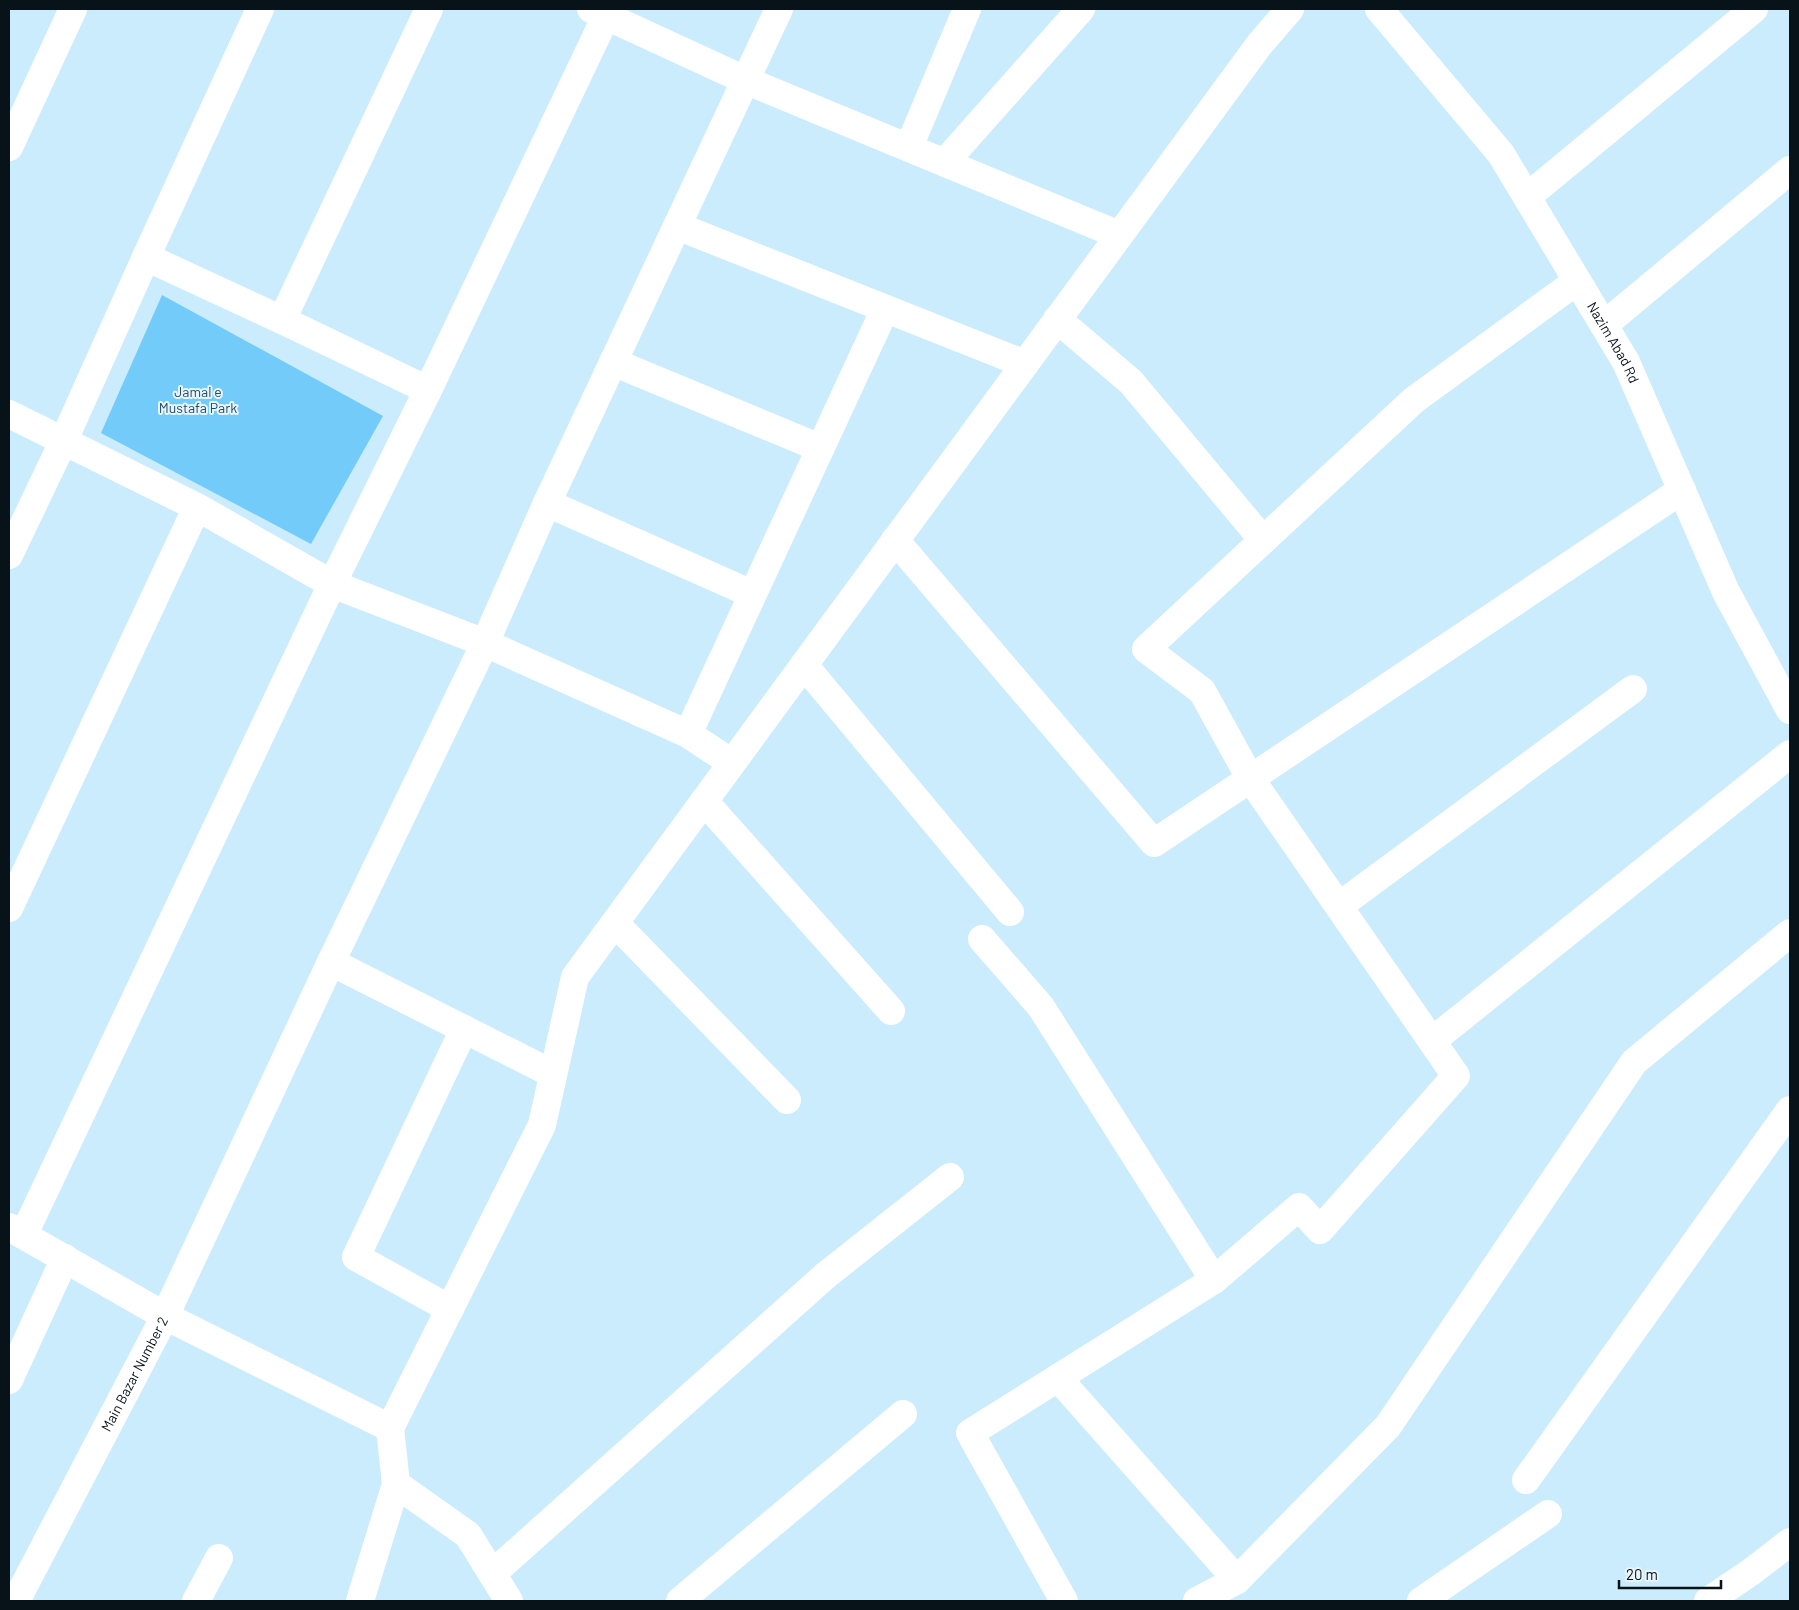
<svg xmlns="http://www.w3.org/2000/svg" width="1799" height="1610" font-family="Barlow,sans-serif">
<rect width="100%" height="100%" fill="#cbecfd"/>
<polygon fill="#72cbf8" points="162,295 383,416 311,544 101,433"/>
<g fill="none" stroke-linecap="round" stroke-linejoin="round">
<g stroke="#fff" stroke-width="28">
<polyline points="591,9 745,80 1119,235"/>
<path id="s1" d="M 1379,9 L 1501,154 L 1626,362 L 1726,592 L 1790,710"/>
<polyline points="9,147 73,9"/>
<polyline points="909,147 967,9"/>
<polyline points="945,162 1081,9"/>
<polyline points="1527,197 1754,9"/>
<polyline points="677,226 1025,364"/>
<polyline points="146,257 282,320 428,390"/>
<polyline points="1057,319 1131,382 1263,540"/>
<polyline points="282,320 429,9"/>
<polyline points="1604,325 1790,170"/>
<polyline points="613,362 820,448"/>
<polyline points="9,414 197,507 332,584 485,643 688,734 732,763"/>
<polyline points="547,503 752,594"/>
<polyline points="895,540 1154,843 1682,490"/>
<polyline points="9,555 64,440 146,257 260,9"/>
<polyline points="804,665 1010,912"/>
<polyline points="688,734 885,309"/>
<polyline points="704,801 891,1011"/>
<polyline points="1339,906 1633,689"/>
<polyline points="9,908 197,507"/>
<polyline points="615,923 787,1100"/>
<polyline points="982,939 1041,1007 1214,1280"/>
<polyline points="331,962 553,1074"/>
<polyline points="1432,1041 1790,754"/>
<polyline points="9,1227 165,1316 331,962 485,643 547,503 779,9"/>
<polyline points="24,1234 332,584 428,390 606,16"/>
<polyline points="450,1309 356,1257 464,1029"/>
<polyline points="1058,1378 1237,1580"/>
<polyline points="9,1380 65,1258"/>
<polyline points="1526,1480 1790,1110"/>
<polyline points="396,1484 468,1535 509,1601"/>
<polyline points="492,1574 825,1276 950,1177"/>
<path id="s2" d="M 16,1601 L 165,1316 L 390,1428"/>
<polyline points="196,1601 219,1558"/>
<polyline points="360,1601 396,1484 390,1428 542,1125 575,977 1259,45 1290,9"/>
<polyline points="680,1601 903,1414"/>
<polyline points="1064,1601 970,1433 1214,1280 1299,1207 1320,1230 1456,1076 1250,778 1202,691 1146,649 1414,400 1577,281"/>
<polyline points="1197,1601 1237,1580 1388,1426 1634,1062 1790,933"/>
<polyline points="1421,1601 1548,1514"/>
<polyline points="1708,1601 1751,1572 1790,1542"/>
</g>
</g>
<g text-anchor="middle" stroke-width="4" stroke-linejoin="round" paint-order="stroke">
<g font-size="14" fill="#071318" stroke="#e9f5fc">
<text dy="5" stroke="none"><textPath href="#s1" startOffset="409">Nazim Abad Rd</textPath></text>
<text dy="5" stroke="none"><textPath href="#s2" startOffset="256">Main Bazar Number 2</textPath></text>
</g>
<g font-size="14" fill="#1e4e64" stroke="#e9f5fc">
<text x="198" y="397">Jamal e<tspan x="198" dy="16">Mustafa Park</tspan></text>
</g>
</g>
<rect width="1799" height="1610" fill="none" stroke="#071318" stroke-width="20"/>
<path d="M1619 1580v8h102v-8" fill="none" stroke="#071318" stroke-width="2.5"/>
<text x="1626" y="1580" font-size="15" fill="#071318" stroke="#e9f5fc" stroke-width="4" paint-order="stroke">20 m</text>
</svg>
